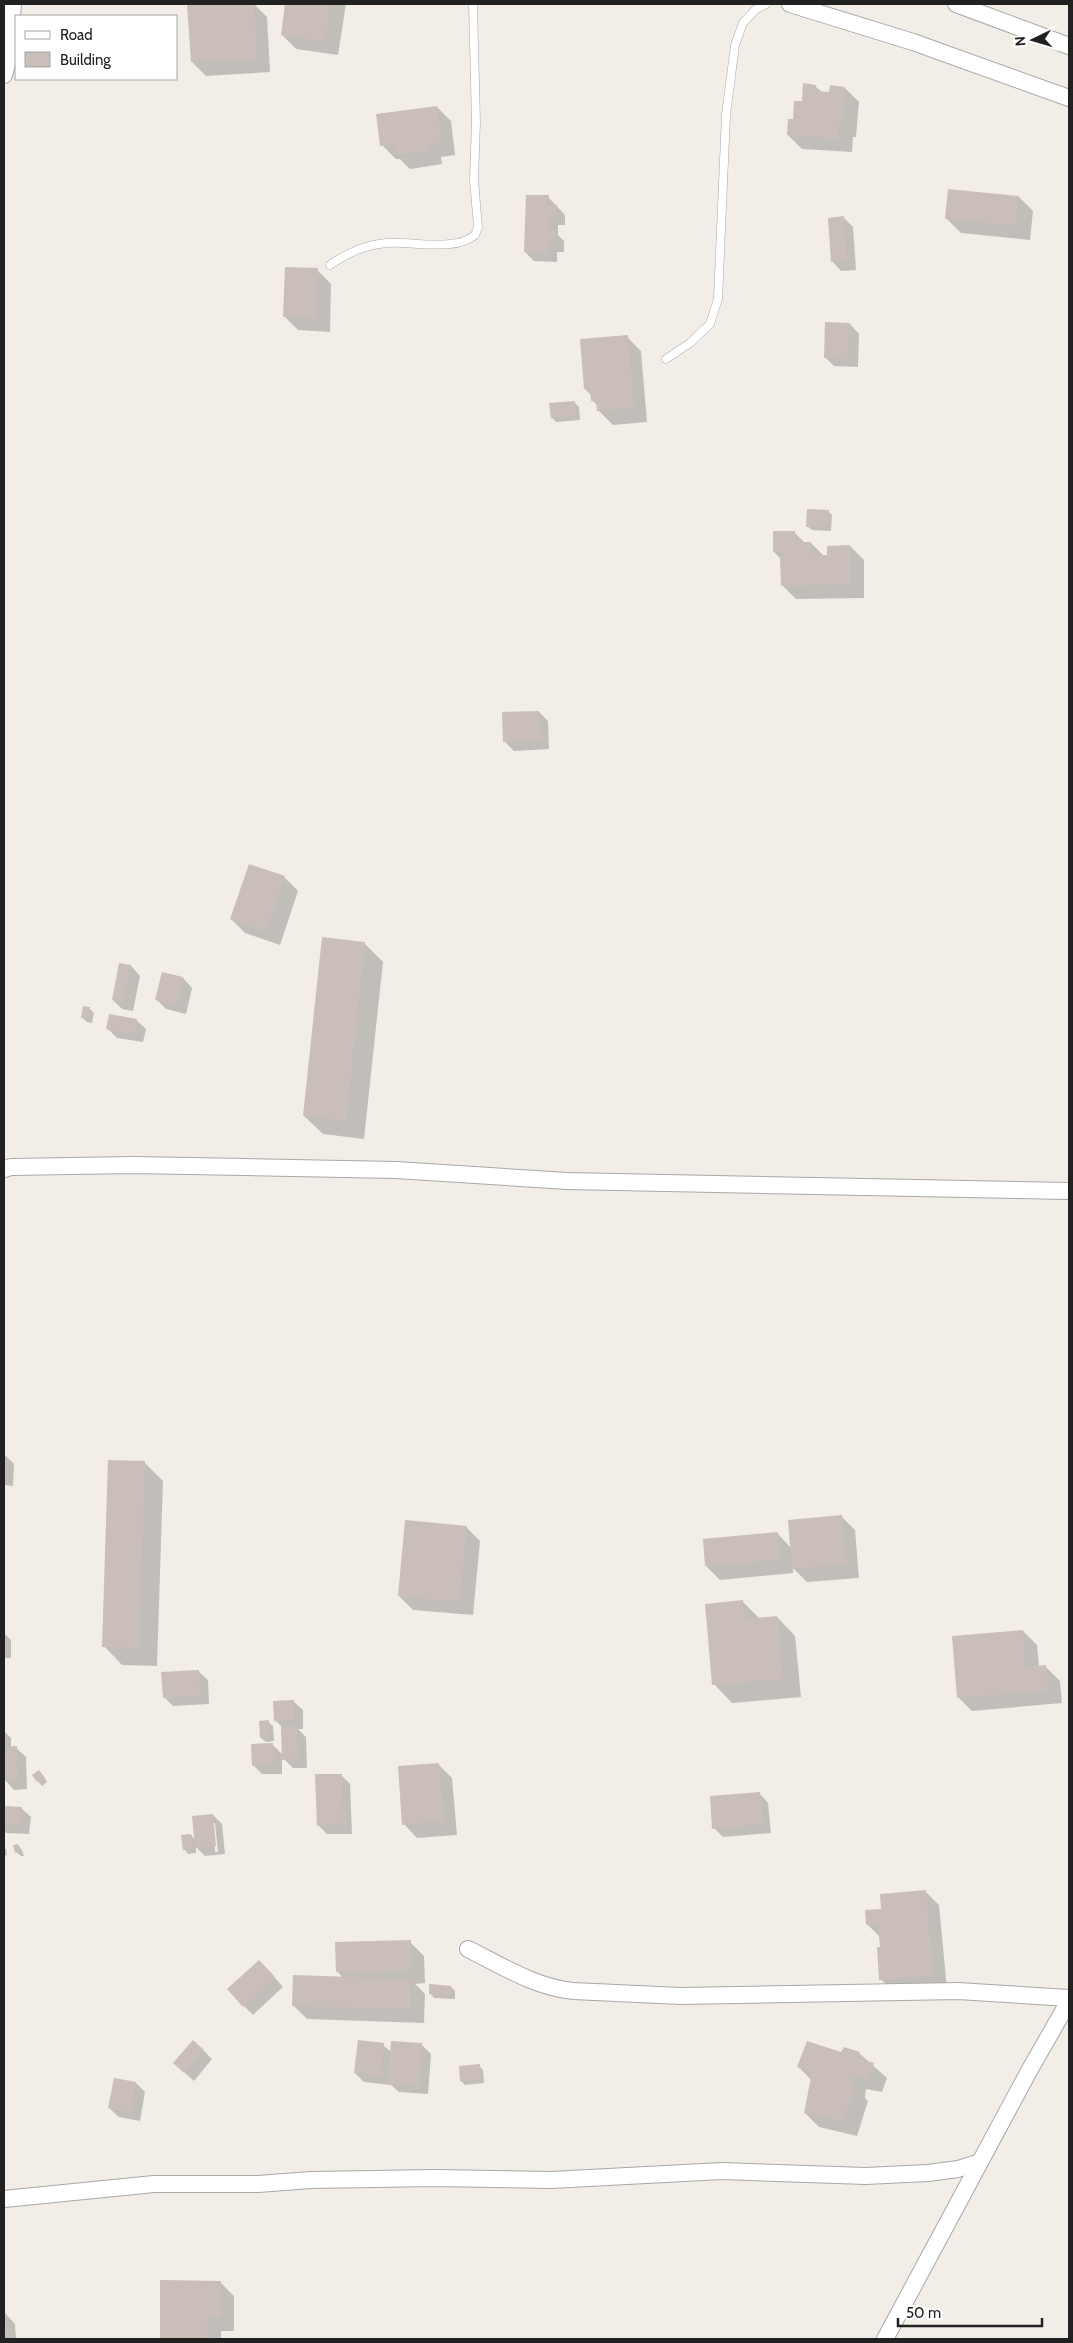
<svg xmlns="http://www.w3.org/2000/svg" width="1073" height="2343" font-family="Cabin,sans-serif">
<rect width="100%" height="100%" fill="#f2ede7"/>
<g fill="#0003" fill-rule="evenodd">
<polygon points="254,4 267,17 270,72 206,76 192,62 189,6"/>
<polygon points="286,4 346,4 338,55 296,49 282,35"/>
<polygon points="815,86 823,93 831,94 845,88 859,102 856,137 853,137 852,152 802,149 788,135 803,103"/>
<polygon points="437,107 451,121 455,155 441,157 442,164 410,169 400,159 396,159 382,145"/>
<polygon points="548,197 565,215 565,225 558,225 558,235 564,241 564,252 557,252 557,262 534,261 525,252"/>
<polygon points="1019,197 1033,211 1030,240 961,233 947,219"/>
<polygon points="844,218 853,227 856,270 841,271 832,261"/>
<polygon points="317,270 331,284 330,332 298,330 284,316"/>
<polygon points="850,324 859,334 858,367 834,366 825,357"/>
<polygon points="627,337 641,351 647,422 613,425 599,411 598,406 592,400 591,395 585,389"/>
<polygon points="575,403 579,407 580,420 556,422 552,418"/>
<polygon points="828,511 832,515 831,531 812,530 807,526"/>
<polygon points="794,532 805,543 811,543 824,556 850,546 864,560 864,598 796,599 782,585 781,559 774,552"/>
<polygon points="539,712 548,721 549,749 514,751 504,741"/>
<polygon points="284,877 298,891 280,945 245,933 231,919"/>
<polygon points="364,943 383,962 364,1139 323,1134 304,1116"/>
<polygon points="120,964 131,966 140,976 133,1011 122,1009 113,1000"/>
<polygon points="183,978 192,988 186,1014 166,1009 157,1000"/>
<polygon points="89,1008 94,1013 92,1023 87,1022 83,1018"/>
<polygon points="136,1020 146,1029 143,1042 117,1038 108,1029"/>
<polygon points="4,1454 14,1464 13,1486 4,1485"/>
<polygon points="144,1462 163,1481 157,1666 122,1665 104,1646"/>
<polygon points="841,1516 855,1530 859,1578 807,1582 793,1568 793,1573 720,1580 706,1566 777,1533 791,1548"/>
<polygon points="466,1527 480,1541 473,1615 413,1610 399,1596"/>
<polygon points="743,1602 760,1619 777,1617 795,1636 801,1697 732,1703 714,1684"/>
<polygon points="1023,1631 1037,1645 1039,1667 1046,1667 1060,1681 1062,1703 972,1711 958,1697"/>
<polygon points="4,1633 11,1640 11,1658 4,1658"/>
<polygon points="198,1671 208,1680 209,1704 173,1706 164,1697"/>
<polygon points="293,1701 303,1710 303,1729 298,1729 306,1737 307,1768 293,1768 282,1757 282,1774 262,1774 253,1765 272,1744 283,1755 282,1727 275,1720"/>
<polygon points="268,1722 273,1726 274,1741 266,1742 261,1738"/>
<polygon points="4,1731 11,1738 11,1748 16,1748 26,1757 27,1789 14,1790 5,1780"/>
<polygon points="438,1764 452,1778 457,1835 417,1838 404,1824"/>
<polygon points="33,1775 43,1775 47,1782 42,1786"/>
<polygon points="341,1775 350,1784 352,1834 327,1834 318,1825"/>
<polygon points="759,1793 768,1803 771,1833 723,1837 714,1828"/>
<polygon points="4,1807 21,1808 31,1817 29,1834 6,1833 4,1830"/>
<path d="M 213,1815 L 222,1824 L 225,1854 L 205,1856 L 196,1847 L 196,1853 L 188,1854 L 184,1849 L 191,1835 L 195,1840 ZM 213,1823 L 215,1823 L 218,1852 L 215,1852 Z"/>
<polygon points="18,1845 22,1850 24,1856 21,1856 16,1852"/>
<polygon points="4,1847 6,1849 7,1855 4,1856"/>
<polygon points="925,1891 939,1905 947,1989 895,1993 881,1979 881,1938 867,1924 883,1910"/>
<polygon points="410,1942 424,1956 425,1983 415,1984 425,1994 424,2023 307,2019 293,2005 343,1978 337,1971"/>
<polygon points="268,1970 283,1987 253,2015 244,2006"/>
<polygon points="451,1987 455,1991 455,1999 434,1998 430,1993"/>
<polygon points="383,2045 392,2053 422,2045 431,2054 428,2094 399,2092 391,2085 364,2082 355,2073"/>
<polygon points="203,2050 212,2059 194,2081 184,2072"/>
<polygon points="841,2053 859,2053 887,2078 882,2092 866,2089 865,2098 868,2101 857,2136 819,2127 805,2113 811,2080 798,2066"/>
<polygon points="479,2066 483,2070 484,2083 465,2085 461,2081"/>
<polygon points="136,2083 145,2092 140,2121 119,2117 109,2108"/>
<polygon points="162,2282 220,2282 234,2296 234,2331 221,2331 221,2339 161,2339"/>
<polygon points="6,2314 15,2324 16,2339 4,2339 4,2315"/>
</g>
<g fill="#cabeb9">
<polygon points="213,4 254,4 257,59 191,62 187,5"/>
<polygon points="285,4 330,4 325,42 281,35"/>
<polygon points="803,83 816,85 815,91 829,92 830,85 845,87 843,124 839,123 838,139 787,135 788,119 793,119 794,101 802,101"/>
<polygon points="437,106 442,142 428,144 429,151 395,155 393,144 380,146 376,114"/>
<polygon points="948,189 1019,196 1016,226 945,219"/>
<polygon points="526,195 549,195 548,205 557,205 556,216 550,216 549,230 556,230 555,243 548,243 548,253 524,252"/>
<polygon points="844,216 847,261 831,262 828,218"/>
<polygon points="285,267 318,268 316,318 283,317"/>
<polygon points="825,322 850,323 849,359 824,358"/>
<polygon points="628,335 634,408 597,411 596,400 591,401 590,389 584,389 580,339"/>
<polygon points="575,401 576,416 551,418 549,403"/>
<polygon points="807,509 829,510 828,527 806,527"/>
<polygon points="773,531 795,531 795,542 811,542 812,555 827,555 827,546 850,545 850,585 781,586 780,557 784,557 784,552 773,552"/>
<polygon points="539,711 541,740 503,742 502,712"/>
<polygon points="249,864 285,876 266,932 230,919"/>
<polygon points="322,937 365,942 346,1121 303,1116"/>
<polygon points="119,963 131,965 124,1002 112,1000"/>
<polygon points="162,972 183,977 177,1005 155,1000"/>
<polygon points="83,1006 90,1007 89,1019 81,1018"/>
<polygon points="109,1014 137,1019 135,1034 106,1029"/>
<polygon points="108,1460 145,1461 139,1648 102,1647"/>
<polygon points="842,1515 846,1564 792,1569 788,1520"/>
<polygon points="405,1520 467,1526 460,1602 398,1596"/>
<polygon points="778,1532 780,1560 705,1566 703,1539"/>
<polygon points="743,1600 745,1619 777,1616 783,1679 712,1685 705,1604"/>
<polygon points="1023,1630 1026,1667 1046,1665 1048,1690 957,1698 952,1636"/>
<polygon points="199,1670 200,1696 163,1698 161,1672"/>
<polygon points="294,1700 294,1720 274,1721 273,1701"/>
<polygon points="269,1720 270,1737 260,1738 259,1721"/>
<polygon points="297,1726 298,1759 282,1760 281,1727"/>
<polygon points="273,1743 274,1765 252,1766 251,1744"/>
<polygon points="17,1746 18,1780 4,1781 4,1747"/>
<polygon points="439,1763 444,1821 402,1825 398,1766"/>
<polygon points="39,1770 44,1777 37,1782 32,1775"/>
<polygon points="315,1774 342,1774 343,1825 317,1826"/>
<polygon points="760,1792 763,1824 712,1829 710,1796"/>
<polygon points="4,1806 22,1807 20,1826 4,1824"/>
<polygon points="213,1814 216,1846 195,1848 192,1816"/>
<polygon points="191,1834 193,1849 183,1850 181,1835"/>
<polygon points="18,1844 20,1851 15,1853 13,1845"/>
<polygon points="926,1890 933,1975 879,1980 877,1947 880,1947 878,1923 866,1925 865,1910 881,1909 880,1894"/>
<polygon points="411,1940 411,1970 336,1972 335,1942"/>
<polygon points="259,1960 275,1977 243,2007 227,1989"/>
<polygon points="293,1975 411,1979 410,2009 292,2006"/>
<polygon points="429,1984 451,1986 451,1995 429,1994"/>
<polygon points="193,2040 204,2050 184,2073 173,2063"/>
<polygon points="358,2040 384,2043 381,2076 354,2073"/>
<polygon points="391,2041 422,2043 419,2086 388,2083"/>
<polygon points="807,2041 841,2052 844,2047 860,2052 857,2058 874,2063 868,2079 852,2076 851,2084 855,2086 843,2122 804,2113 812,2072 797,2067"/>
<polygon points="480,2064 481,2080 460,2081 459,2066"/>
<polygon points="114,2078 136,2082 131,2113 108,2108"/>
<polygon points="160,2280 221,2281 221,2317 207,2317 207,2339 160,2339"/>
<polygon points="4,2313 6,2313 9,2339 4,2339"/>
</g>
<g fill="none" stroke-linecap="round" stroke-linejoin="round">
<g stroke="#a8a8a8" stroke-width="9">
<g id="service">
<path d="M 330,265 C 349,252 365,245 387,243 C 413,241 455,252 475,235 L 478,227 L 474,180 L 476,122 L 473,4"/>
<polyline points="666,359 690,343 710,324 718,299 726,115 735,45 743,23 755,10 766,4"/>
</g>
</g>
<g stroke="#a8a8a8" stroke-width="18">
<g id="minor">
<polyline points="790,4 913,42 1069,98"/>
<polyline points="956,4 1069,46"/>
<polyline points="4,75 8,60 13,4"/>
<polyline points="4,1169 11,1167 133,1165 246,1167 396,1170 567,1181 1069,1191"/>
<path d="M 468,1949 C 502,1966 535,1987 573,1991 L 681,1996 L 958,1991 L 1069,1998"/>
<polyline points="4,2199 154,2184 258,2184 311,2180 435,2178 551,2180 722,2171 866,2176 928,2173 958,2169 980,2162"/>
<polyline points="885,2339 1029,2071 1069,2001"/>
</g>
</g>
<use href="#service" stroke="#fff" stroke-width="8"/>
<use href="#minor" stroke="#fff" stroke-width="16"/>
</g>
<rect width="1073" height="2343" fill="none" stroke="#212121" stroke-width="10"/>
<rect x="15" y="15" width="162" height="65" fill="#ffffff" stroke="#a6a6a6"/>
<rect x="25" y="31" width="25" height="8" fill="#ffffff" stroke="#a6a6a6"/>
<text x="60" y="40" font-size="15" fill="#212121">Road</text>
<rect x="25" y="52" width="25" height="15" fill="#cabeb9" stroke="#a6a6a6"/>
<text x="60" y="65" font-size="15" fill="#212121">Building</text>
<g transform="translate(1033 40) rotate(265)" stroke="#ffffff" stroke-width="4" paint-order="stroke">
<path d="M0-4L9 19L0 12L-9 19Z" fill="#212121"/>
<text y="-8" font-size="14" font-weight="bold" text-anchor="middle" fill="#212121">N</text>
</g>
<path d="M898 2318v8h144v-8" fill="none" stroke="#212121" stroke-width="2.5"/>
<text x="906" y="2318" font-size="15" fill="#212121" stroke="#ffffff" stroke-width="4" paint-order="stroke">50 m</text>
</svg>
